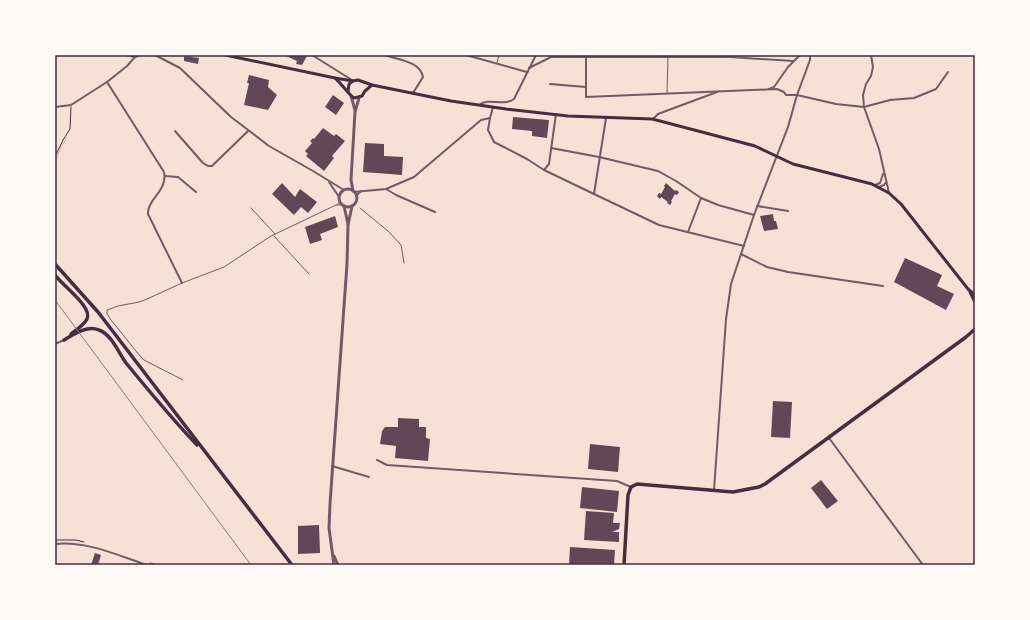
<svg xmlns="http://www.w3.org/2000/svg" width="1030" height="620" font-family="'Source Serif 4',serif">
<rect width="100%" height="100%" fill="#f7e1d7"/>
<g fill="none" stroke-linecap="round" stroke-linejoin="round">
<polyline stroke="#dcb8b0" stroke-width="1" points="55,163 61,147 67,137"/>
</g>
<g fill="#644757">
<polygon points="286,55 306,55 307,56 302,65 296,64 297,61 286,56"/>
<polygon points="184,56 199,58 198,64 184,61"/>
<polygon points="249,75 269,80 268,87 277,95 268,110 244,105 249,83 247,83"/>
<polygon points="333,95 344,103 336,115 325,107"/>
<polygon points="513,117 549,120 547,138 532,136 532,131 512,129"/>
<polygon points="323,128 334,136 336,134 345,141 332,156 334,158 324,171 306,156 308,154 305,151 312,143 310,141 313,138 314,139"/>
<polygon points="365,143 384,144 384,156 403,157 402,175 363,172"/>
<polygon points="282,183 295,197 300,189 317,202 308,213 301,207 294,215 272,194"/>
<polygon points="666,183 675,191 676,190 679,192 677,195 675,194 671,201 672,202 670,205 667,203 668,202 661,197 660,199 657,196 659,193 661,194 665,187 664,186"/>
<polygon points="773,214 774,221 776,221 778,229 764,231 760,216"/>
<polygon points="335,216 338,227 320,234 322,240 310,244 305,227"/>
<polygon points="905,258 942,275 937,286 954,294 946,310 894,282"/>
<polygon points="773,401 792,402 790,438 771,437"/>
<polygon points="398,418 419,419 419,427 426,427 426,438 430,439 428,461 395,458 396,446 380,444 382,431 385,427 398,427"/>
<polygon points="590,444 620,447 618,472 588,469"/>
<polygon points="821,480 838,501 827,509 811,488"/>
<polygon points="582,487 619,491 617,512 580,508"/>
<polygon points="586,511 614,513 613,523 620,523 619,529 612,532 619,532 619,542 584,540"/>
<polygon points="319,525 320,553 298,554 298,526"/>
<polygon points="570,547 615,550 614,565 569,565"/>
<polygon points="95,553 101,555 98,565 91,565"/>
</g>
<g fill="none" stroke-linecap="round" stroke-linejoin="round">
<g stroke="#4a2c40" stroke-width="1">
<polyline points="55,157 63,140 70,129 71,107"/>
<polyline points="55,540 76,540 84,542"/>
<polyline points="150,563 157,565"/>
</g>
<g stroke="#755966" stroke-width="1">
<polyline points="497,63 499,55"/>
<polyline points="667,93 668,58"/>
<polyline points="337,205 340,201"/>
<polyline points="251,208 275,234"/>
<polyline points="360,208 388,231 401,245 404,263"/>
<polyline points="274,236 309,274"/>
<polyline points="183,380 144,360 140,356 111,320 107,314 107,310 118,306 139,302 147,299 182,283 224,267 271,236 336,205 343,205"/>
</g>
<g stroke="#755966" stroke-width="2">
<polyline points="126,55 135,57"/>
<polyline points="155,55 180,68 231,117 269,146 313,171 344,190"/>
<polyline points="312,55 352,80"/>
<path d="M 385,55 C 398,60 420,61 423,77 L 413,93"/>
<polyline points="466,55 527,72"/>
<polyline points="586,55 586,97 777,89 784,92 786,95 797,95 836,104 864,107 890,100 914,98 936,89 948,72"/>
<polyline points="871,55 873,67 871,76 866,84 863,95 864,107 879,149 889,193"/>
<polyline points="529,68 551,57 730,57 793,61"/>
<path d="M 107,82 L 164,172 C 168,191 147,199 148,214 L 182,283"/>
<polyline points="550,84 586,87"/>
<polyline points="769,89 774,87 788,67 800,55"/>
<path d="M 479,105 C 490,97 502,107 514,99 L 536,55"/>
<polyline points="55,107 71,105 107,82 127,66 135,57 141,55"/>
<polyline points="493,107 490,118 488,130 494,142 527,159 544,170 594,194"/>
<polyline points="606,118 594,194 659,225 744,246"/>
<polyline points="653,119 658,114 717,92"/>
<polyline points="175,131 203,163 208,166 212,166 248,131"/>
<polyline points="551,148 599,157 658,171 676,181 701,198 718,205 754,215"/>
<polyline points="544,170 549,164 556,114"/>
<polyline points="165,176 178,177 196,192"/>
<polyline points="329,182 339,197"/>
<polyline points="875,185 880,183 883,174"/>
<polyline points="879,187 884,185 886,182"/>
<polyline points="386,189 396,195 435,212"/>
<polyline points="354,192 386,189 414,177 481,120 490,118"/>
<polyline points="356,196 361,191"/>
<polyline points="757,206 788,211"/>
<polyline points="688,232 701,198"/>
<polyline points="741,254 767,267 788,272 883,286"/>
<polyline points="55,344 64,340"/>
<polyline points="829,438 923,565"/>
<polyline points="377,460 387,465 617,481 631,487"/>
<polyline points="332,466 369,477"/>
<polyline points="714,490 726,319 731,284 754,215 788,127 797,95 810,60 810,55"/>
<path d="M 55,544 C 87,541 117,555 147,565"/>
<polyline points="973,565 975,563"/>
</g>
<g stroke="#755966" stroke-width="3">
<polyline points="351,96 355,110"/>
<circle cx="348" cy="198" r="9"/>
<polyline points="353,191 351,180 355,112 359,98"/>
<polyline points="344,206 348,224"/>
<polyline points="334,556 338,565"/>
<polyline points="334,565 329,528 330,504 347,264 348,225 352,206"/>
</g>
<g stroke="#4a2c40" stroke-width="3">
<polyline points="225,55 335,78 353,81 358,80 372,85 451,101 506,109 568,116 652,119 660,121 755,146 793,164 872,184 889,193 901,204 968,289 975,295"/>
<path d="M 335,78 C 341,83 349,95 354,98 L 362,96 L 365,91 L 372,85"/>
<polyline points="348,91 349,84 353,81"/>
<polyline points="970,292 975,302"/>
</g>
<g stroke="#4a2c40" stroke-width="3.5">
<polyline points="55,264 98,312 292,565"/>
<path d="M 55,275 C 62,285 93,307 87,319 C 84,325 76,330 71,334"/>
<path d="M 64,340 C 74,334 87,325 99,330 C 112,335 118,352 126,363 C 149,391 172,419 197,445"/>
<polyline points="624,565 628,495 631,487 637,484 733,492 759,487 765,484 966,337 975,329"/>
</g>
<polyline stroke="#8f747c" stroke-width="1" points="55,300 251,565"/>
</g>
<rect width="1030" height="620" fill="none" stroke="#fffaf5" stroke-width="112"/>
<rect x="56" y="56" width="918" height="508" fill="none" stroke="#4a2c40" stroke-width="1.5"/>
</svg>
